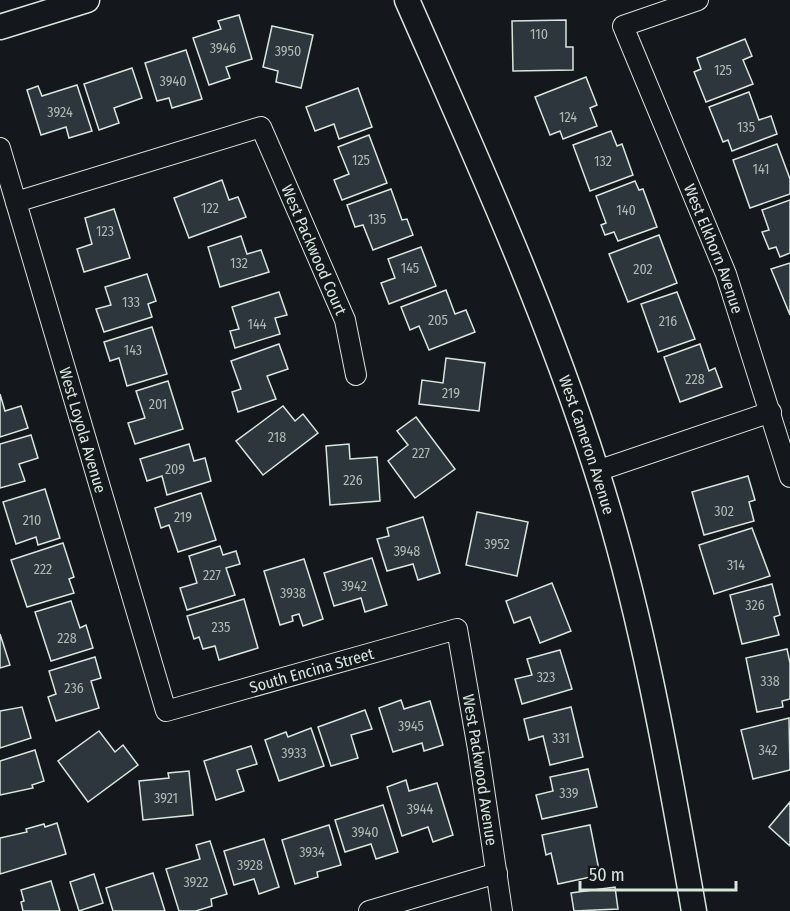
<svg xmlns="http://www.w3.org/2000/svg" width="790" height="911" font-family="'Fira Sans Condensed',sans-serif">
<rect width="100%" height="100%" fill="#14181c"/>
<g fill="#2c363c" stroke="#d8e6dc" stroke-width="1.5">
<polygon points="239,15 252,59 226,67 230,78 209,85 193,38 221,29 218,21"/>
<polygon points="566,20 566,47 573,47 573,70 513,71 512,21"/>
<polygon points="272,26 313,35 301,88 276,82 278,71 263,67"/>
<polygon points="745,39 752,56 743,60 753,84 706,102 694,72 701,69 697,58"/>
<polygon points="186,50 202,99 172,108 169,98 157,101 145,63"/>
<polygon points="132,68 142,98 114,108 119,123 99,130 84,84"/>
<polygon points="586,77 597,105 590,108 597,126 563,139 560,131 550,135 535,97"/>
<polygon points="77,85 92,131 69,138 66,127 41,135 27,90 38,86 42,96"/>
<polygon points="358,88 372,127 339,139 334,124 315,131 306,107"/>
<polygon points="749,92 759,120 771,116 777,134 732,151 728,140 723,142 709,107"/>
<polygon points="611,131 617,146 622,144 633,175 590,191 573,145"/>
<polygon points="369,135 387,183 342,200 334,180 349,174 338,147"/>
<polygon points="777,144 790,179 790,194 750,208 733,160"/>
<polygon points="222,180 229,200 238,197 246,217 189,238 174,198"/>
<polygon points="635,181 639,190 643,189 657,227 618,241 614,232 605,235 601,225 606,223 596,196"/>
<polygon points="391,189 402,220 407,219 413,235 373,250 363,225 355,227 347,205"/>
<polygon points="790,200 790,253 780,257 776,247 769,249 762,232 769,230 762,210"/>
<polygon points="114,209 130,258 84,272 77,249 92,244 85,218"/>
<polygon points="659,235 677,283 628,302 609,254"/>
<polygon points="241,236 247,254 261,250 269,272 220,287 208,247"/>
<polygon points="421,247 436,286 389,304 381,283 395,278 388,259"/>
<polygon points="790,263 790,315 771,269"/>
<polygon points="147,274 156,301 148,304 152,317 104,332 96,309 111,305 105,287"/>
<polygon points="446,290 455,314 466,310 475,332 429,350 419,326 410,330 401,307"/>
<polygon points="279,292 287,315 275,318 280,334 235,348 230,331 239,329 232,307"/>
<polygon points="677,292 695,339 658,352 641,304"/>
<polygon points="152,327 167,374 127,386 119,358 110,361 104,342"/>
<polygon points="279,344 288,369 267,376 276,399 238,412 232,392 241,389 231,361"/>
<polygon points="700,344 709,371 715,368 722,387 680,402 664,357"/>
<polygon points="446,358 485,363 479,411 419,404 422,380 443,383"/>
<polygon points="168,381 183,429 135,444 128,423 145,418 136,391"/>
<polygon points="0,394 5,411 21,406 28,428 0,437"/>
<polygon points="283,406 295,421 303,414 318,433 263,475 236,441"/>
<polygon points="416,417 455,469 415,498 388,461 408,445 397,431"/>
<polygon points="31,435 38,458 19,464 25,481 0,488 0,444"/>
<polygon points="189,444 194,461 205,458 211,481 167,495 162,476 147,481 140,459"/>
<polygon points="349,444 350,459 377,457 380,501 330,505 326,446"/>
<polygon points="748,476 755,500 749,502 754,521 704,535 692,492"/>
<polygon points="45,489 60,538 38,545 36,537 16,544 3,502"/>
<polygon points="201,493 216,540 178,552 169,525 161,528 155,508"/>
<polygon points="477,512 528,522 517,576 466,565"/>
<polygon points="423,517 440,573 418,580 413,564 387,571 377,539 389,536 387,528"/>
<polygon points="752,528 770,576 714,594 699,545"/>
<polygon points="63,543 74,577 69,579 74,593 27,607 11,560"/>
<polygon points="220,546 223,555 236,551 240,564 226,568 235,595 187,610 180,588 197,583 189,556"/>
<polygon points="372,558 387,605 365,612 361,598 334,606 324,573"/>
<polygon points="304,559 323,619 303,626 299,614 292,616 293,621 280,625 264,571"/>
<polygon points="552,583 571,631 540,643 530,617 514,623 506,601"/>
<polygon points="772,584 780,615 774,617 779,635 742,644 730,595"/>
<polygon points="244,599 258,648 219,660 215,646 203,649 199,637 194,639 187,616"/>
<polygon points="71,601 80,628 86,625 93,648 51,661 35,612"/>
<polygon points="0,634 10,665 0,668"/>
<polygon points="787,649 790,663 790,699 782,701 783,707 757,712 746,658"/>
<polygon points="560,650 572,689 522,704 515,679 532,675 527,659"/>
<polygon points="95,657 101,678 91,681 99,708 56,721 48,697 56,694 49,671"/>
<polygon points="401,700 404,709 430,701 443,745 424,751 422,743 393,752 379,708"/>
<polygon points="22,707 31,738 0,748 0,711"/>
<polygon points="571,707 583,757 550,765 543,736 529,740 524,719"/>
<polygon points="365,710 372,729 351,735 358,758 331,766 318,727"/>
<polygon points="789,718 790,770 753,779 741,730"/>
<polygon points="311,728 324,766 279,781 265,740 286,732 288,737"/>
<polygon points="99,731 115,752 123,745 138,765 88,802 58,761"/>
<polygon points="251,746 257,764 237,770 244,791 216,800 204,761"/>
<polygon points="35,750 44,781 32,785 33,788 0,795 0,761"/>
<polygon points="588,769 597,807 542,819 536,795 553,791 550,777"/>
<polygon points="189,771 193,815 143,820 139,781 169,778 168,773"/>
<polygon points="406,780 409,791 437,783 453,835 433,842 428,827 402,836 387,787"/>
<polygon points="790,802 790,846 769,827"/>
<polygon points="383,805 398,852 376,859 371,844 345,852 335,820"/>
<polygon points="57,823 66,854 0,874 0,838 27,832 26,829 44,824 45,827"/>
<polygon points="329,825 341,865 317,872 318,877 295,884 282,840"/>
<polygon points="590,825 600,875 558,884 551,853 546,855 542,835"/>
<polygon points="264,839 279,887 259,894 254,879 234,885 224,851"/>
<polygon points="210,841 227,894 211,899 212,906 196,911 179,911 166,869 200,859 196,845"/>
<polygon points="153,873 165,911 113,911 106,888"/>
<polygon points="94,874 103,903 79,911 70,882"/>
<polygon points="51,881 60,911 23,911 21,902 24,901 21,890"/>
<polygon points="615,887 618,909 574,911 571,893"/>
</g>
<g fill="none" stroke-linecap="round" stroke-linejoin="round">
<g stroke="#d8e6dc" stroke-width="22">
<g id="minor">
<path id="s1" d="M 698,0 L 623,26 L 726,274 L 790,477"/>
<path id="s2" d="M 0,148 L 166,711 L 457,629 L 478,749 L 502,911"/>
<path id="s3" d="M 16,202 L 261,127 L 345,320 L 356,375"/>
<polyline points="597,471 771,412"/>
<polyline points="369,911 497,873"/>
</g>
</g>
<g stroke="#d8e6dc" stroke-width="27">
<g id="tertiary">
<path id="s4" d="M 407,0 C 475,155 545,308 596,469 C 642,613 668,763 694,911"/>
<polyline points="0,27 87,0"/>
</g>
</g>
<use href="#minor" stroke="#14181c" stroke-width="20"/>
<use href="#tertiary" stroke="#14181c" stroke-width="24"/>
</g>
<g text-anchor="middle" stroke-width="4.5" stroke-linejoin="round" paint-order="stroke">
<g font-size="14" fill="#adbab4">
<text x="539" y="39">110</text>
<text x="223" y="53">3946</text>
<text x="288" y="56">3950</text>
<text x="723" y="75">125</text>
<text x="173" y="86">3940</text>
<text x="60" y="117">3924</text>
<text x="568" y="122">124</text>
<text x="746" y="132">135</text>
<text x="361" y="165">125</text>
<text x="603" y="166">132</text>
<text x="761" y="174">141</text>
<text x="210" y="213">122</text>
<text x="626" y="215">140</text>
<text x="377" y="224">135</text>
<text x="105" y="236">123</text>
<text x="239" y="268">132</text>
<text x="410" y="273">145</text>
<text x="643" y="274">202</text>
<text x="131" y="307">133</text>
<text x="438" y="325">205</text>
<text x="668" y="326">216</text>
<text x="257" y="329">144</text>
<text x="133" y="355">143</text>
<text x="695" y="384">228</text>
<text x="451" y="398">219</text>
<text x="158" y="409">201</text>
<text x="277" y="442">218</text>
<text x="421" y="458">227</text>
<text x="175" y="474">209</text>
<text x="353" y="485">226</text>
<text x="724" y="516">302</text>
<text x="183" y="522">219</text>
<text x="32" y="525">210</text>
<text x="497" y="549">3952</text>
<text x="407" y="556">3948</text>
<text x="736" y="570">314</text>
<text x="43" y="574">222</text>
<text x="212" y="580">227</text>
<text x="354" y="591">3942</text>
<text x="293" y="598">3938</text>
<text x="755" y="610">326</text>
<text x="221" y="632">235</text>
<text x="67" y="643">228</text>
<text x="546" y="682">323</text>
<text x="770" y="686">338</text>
<text x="74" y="693">236</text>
<text x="411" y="731">3945</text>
<text x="561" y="743">331</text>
<text x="768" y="755">342</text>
<text x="294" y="758">3933</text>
<text x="569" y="798">339</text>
<text x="166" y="803">3921</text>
<text x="420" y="814">3944</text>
<text x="365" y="837">3940</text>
<text x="312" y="857">3934</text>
<text x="250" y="870">3928</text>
<text x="196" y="887">3922</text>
</g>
<g font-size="16" fill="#d8e6dc" stroke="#14181c">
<text dy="6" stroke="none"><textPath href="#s3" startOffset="390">West Packwood Court</textPath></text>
<text dy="6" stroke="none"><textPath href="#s1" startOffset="320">West Elkhorn Avenue</textPath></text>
<text dy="6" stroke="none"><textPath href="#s2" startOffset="294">West Loyola Avenue</textPath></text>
<text dy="6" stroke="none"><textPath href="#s4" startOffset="480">West Cameron Avenue</textPath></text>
<text dy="6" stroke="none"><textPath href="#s2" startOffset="738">South Encina Street</textPath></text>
<text dy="6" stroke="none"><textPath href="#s2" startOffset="1032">West Packwood Avenue</textPath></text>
</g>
</g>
<path d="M580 881v9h156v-9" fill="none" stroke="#d8e6dc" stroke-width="3"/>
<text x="589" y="881" font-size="18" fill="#d8e6dc" stroke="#14181c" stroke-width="4.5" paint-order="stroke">50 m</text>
</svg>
